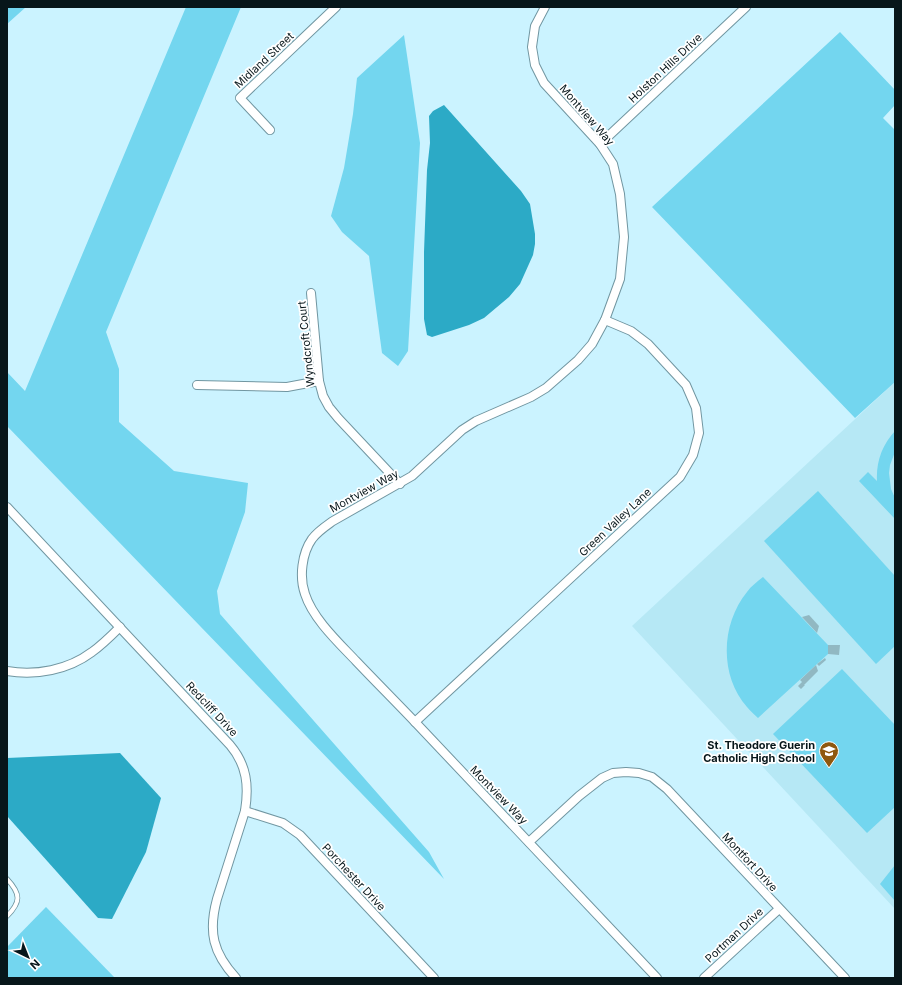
<svg xmlns="http://www.w3.org/2000/svg" width="902" height="985" font-family="Inter,sans-serif">
<rect width="100%" height="100%" fill="#cbf3ff"/>
<polygon fill="#b6e8f5" points="895,382 895,909 632,626"/>
<g fill="#73d6ef">
<polygon points="7,7 26,7 7,24"/>
<polygon points="186,7 241,7 106,332 119,369 119,422 174,471 248,483 245,512 217,591 220,614 429,852 444,879 7,426 7,372 25,391"/>
<polygon points="840,32 895,90 895,105 883,118 895,130 895,382 855,418 652,207"/>
<polygon points="404,35 420,143 408,351 398,366 382,353 369,256 342,232 331,216 344,168 353,114 357,78"/>
<path d="M 895,431 L 895,452 L 890,465 L 889,473 L 891,489 L 895,498 L 895,519 L 859,481 L 868,472 L 877,481 C 876,462 882,445 895,431 Z"/>
<polygon points="818,491 895,576 895,646 876,664 764,541"/>
<path d="M 763,577 L 828,645 L 828,654 L 758,718 C 754,714 750,711 747,707 C 719,675 721,624 747,592 C 751,586 757,582 763,577 Z"/>
<polygon points="842,669 895,725 895,807 867,833 773,734"/>
<polygon points="895,865 895,901 880,884"/>
<polygon points="46,907 115,978 7,978 7,947"/>
</g>
<g fill="#2caac6">
<polygon points="444,105 521,191 530,204 535,234 535,244 533,255 520,284 509,297 484,318 469,325 432,337 427,335 424,319 424,252 427,170 430,143 429,116 433,111"/>
<polygon points="120,753 161,798 146,852 112,919 98,918 7,816 7,758"/>
</g>
<g fill="#91b8c2">
<polygon points="809,615 819,626 817,633 802,617"/>
<polygon points="828,645 840,645 839,655 828,654"/>
<polygon points="825,658 826,660 819,666 817,664"/>
<polygon points="816,665 818,671 804,685 805,685 801,689 798,686 802,682 800,680"/>
</g>
<g fill="none" stroke-linecap="round" stroke-linejoin="round">
<g stroke="#7196a1" stroke-width="5.5">
<path id="service" d="M 7,879 C 21,894 21,902 7,916"/>
</g>
<g stroke="#7196a1" stroke-width="10">
<g id="minor">
<path d="M 545,7 L 535,26 L 532,47 L 535,65 L 544,83 L 600,144 L 613,164 L 620,194 L 624,237 L 620,279 L 605,320 L 592,344 L 578,360 L 546,388 L 531,397 L 476,421 L 462,430 L 412,476 L 333,521 C 326,526 318,531 312,539 C 302,553 299,577 305,594 C 313,619 339,643 356,661 C 376,682 396,702 416,723 C 497,808 577,893 657,978"/>
<polyline points="270,130 240,98 336,7"/>
<polyline points="600,144 746,7"/>
<polyline points="311,293 319,381 323,396 329,407 338,418 400,484"/>
<polyline points="197,385 287,387 319,381"/>
<path d="M 7,507 L 230,745 C 247,765 249,786 245,811 L 217,899 C 208,932 213,953 236,978"/>
<path d="M 7,671 C 36,676 68,670 92,652 C 102,645 111,636 120,627"/>
<polyline points="415,722 680,477 693,455 699,433 696,408 686,385 648,344 631,331 605,320"/>
<polyline points="245,811 283,823 300,835 434,978"/>
<polyline points="529,842 579,796 602,778 613,773 626,772 639,773 652,777 667,789 845,978"/>
<polyline points="704,978 779,909"/>
</g>
</g>
<use href="#service" stroke="#fff" stroke-width="4"/>
<use href="#minor" stroke="#fff" stroke-width="8"/>
</g>
<defs>
<g id="school-pin" transform="scale(1)"><path d="M0 17L-7.5 6A9.5 9.5 0 1 1 7.5 6Z" fill="#8f580e" stroke="#fff"/><path d="M0-5L7-2L0 1L-7-2ZM-4 1L0 2.5L4 1V4Q0 6-4 4Z" fill="#fff"/></g>
</defs>
<g fill-rule="evenodd">
<use href="#school-pin" x="829" y="751"/>
</g>
<g text-anchor="middle" stroke-width="3.5" stroke-linejoin="round" paint-order="stroke">
<g font-size="11" fill="#07161a" stroke="#fff">
<text transform="translate(264 60) rotate(-43)" y="4">Midland Street</text>
<text transform="translate(665 68) rotate(-43)" y="4">Holston Hills Drive</text>
<text transform="translate(587 115) rotate(49)" y="4">Montview Way</text>
<text transform="translate(306 344) rotate(-96)" y="4">Wyndcroft Court</text>
<text transform="translate(364 491) rotate(-29)" y="4">Montview Way</text>
<text transform="translate(615 522) rotate(-43)" y="4">Green Valley Lane</text>
<text transform="translate(212 709) rotate(47)" y="4">Redcliff Drive</text>
<text transform="translate(499 795) rotate(46)" y="4">Montview Way</text>
<text transform="translate(750 862) rotate(47)" y="4">Montfort Drive</text>
<text transform="translate(354 877) rotate(47)" y="4">Porchester Drive</text>
<text transform="translate(734 935) rotate(-43)" y="4">Portman Drive</text>
</g>
<g font-size="11" font-weight="bold" fill="#07161a" stroke="#fff" text-anchor="end">
<text x="815" y="749">St. Theodore Guerin<tspan x="815" dy="13">Catholic High School</tspan></text>
</g>
</g>
<rect width="902" height="985" fill="none" stroke="#07161a" stroke-width="16"/>
<g transform="translate(28 957) rotate(137)" stroke="#ffffff" stroke-width="3" paint-order="stroke">
<path d="M0-3L7 15L0 10L-7 15Z" fill="#07161a"/>
<text y="-6" font-size="11" font-weight="bold" text-anchor="middle" fill="#07161a">N</text>
</g>
</svg>
